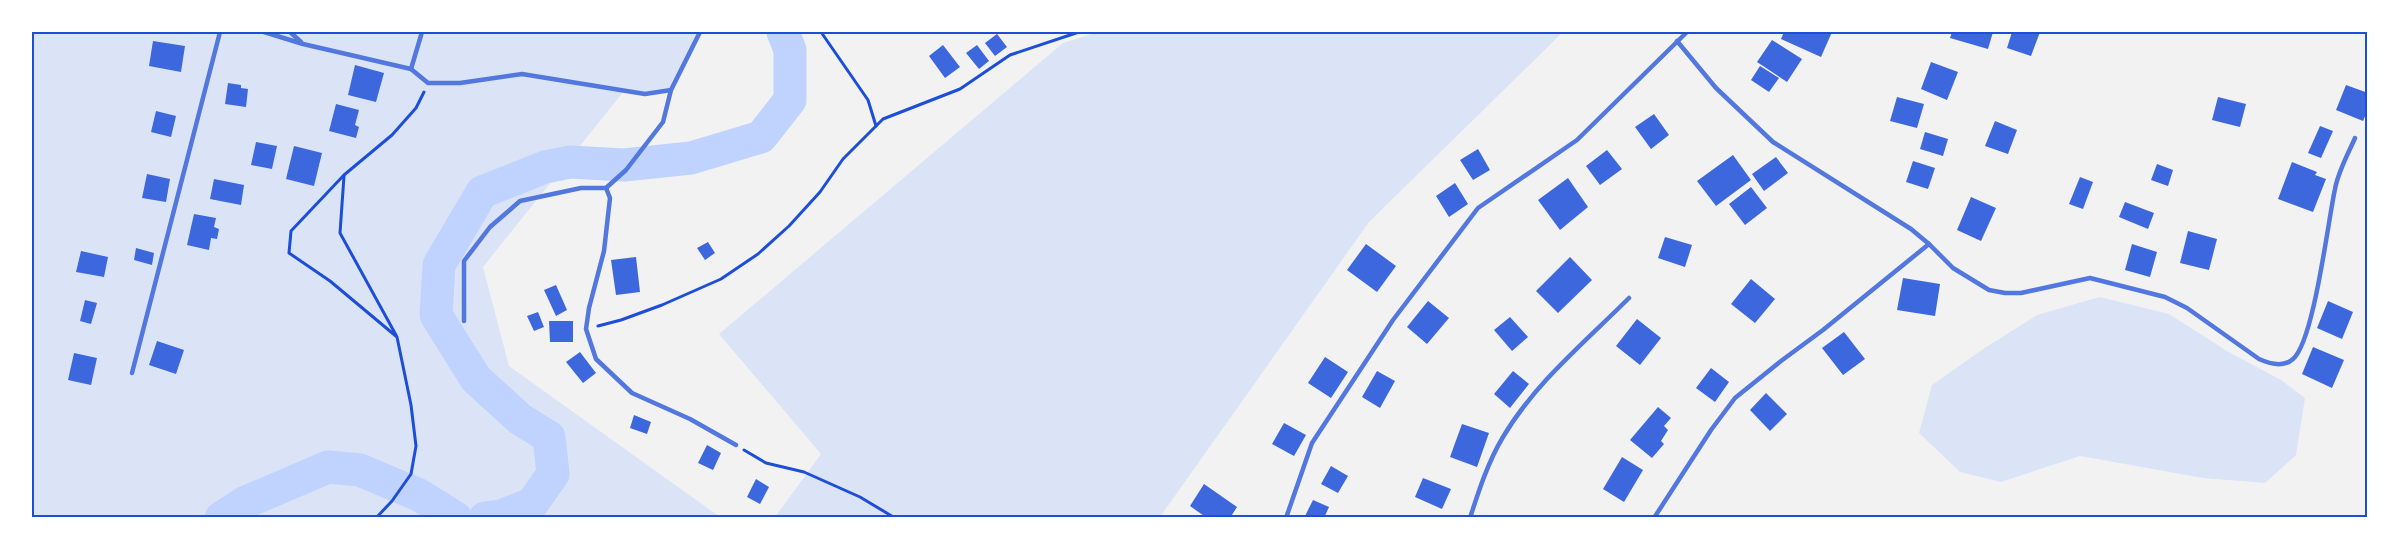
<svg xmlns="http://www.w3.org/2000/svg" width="2399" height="549" font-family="Helvetica,sans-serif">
<rect width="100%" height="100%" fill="#f2f2f2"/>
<g fill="#dbe4f7">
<polygon points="32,32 700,32 671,90 645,94 624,91 483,267 509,366 720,517 32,517"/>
<polygon points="1098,32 1563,32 1369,222 1160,517 775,517 821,454 719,334 1063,43"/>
<polygon points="2100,297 2169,314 2227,351 2281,380 2305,398 2296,455 2265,483 2203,478 2080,456 2001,482 1960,472 1919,433 1932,385 1983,349 2037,315"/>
</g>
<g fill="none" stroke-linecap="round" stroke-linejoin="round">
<g stroke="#bfd3fe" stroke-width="33">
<polyline points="221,518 246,502 328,467 360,470 419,495 456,518"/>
<polyline points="485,518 501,516 532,504 553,474 549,437 520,419 476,379 436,315 439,265 482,192 545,167 570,162 624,165 691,158 761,137 790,100 790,50 783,32"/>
</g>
</g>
<g fill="#3d67dc">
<polygon points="1784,32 1832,32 1821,57 1781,39"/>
<polygon points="1952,32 1993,32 1988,49 1950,38"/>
<polygon points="2012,32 2040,32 2031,56 2007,48"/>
<polygon points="997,34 1007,47 995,56 985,43"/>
<polygon points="1772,40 1802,59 1787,82 1757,62"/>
<polygon points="153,41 185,46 181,72 149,66"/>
<polygon points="943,45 960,67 945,78 929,56"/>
<polygon points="977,45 989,61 979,69 966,53"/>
<polygon points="1931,62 1958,72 1947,100 1921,89"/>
<polygon points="355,65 384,73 376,102 348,95"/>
<polygon points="1760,66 1779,78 1769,92 1751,80"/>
<polygon points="228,83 241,85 241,88 248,89 246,107 225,104"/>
<polygon points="2346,85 2368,93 2368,109 2363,121 2336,110"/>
<polygon points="1897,97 1924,104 1917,128 1890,121"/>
<polygon points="2218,97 2246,104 2240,127 2212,120"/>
<polygon points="336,104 359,110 355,125 359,127 356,138 329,131"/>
<polygon points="156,111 176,116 171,137 151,132"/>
<polygon points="1654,114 1669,135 1651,149 1635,127"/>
<polygon points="1995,121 2017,130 2008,154 1985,146"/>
<polygon points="2320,126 2333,131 2321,158 2308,153"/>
<polygon points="1925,132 1948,139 1943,156 1920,149"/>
<polygon points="256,142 277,146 272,169 251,165"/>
<polygon points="294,146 322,153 314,186 286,179"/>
<polygon points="1478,149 1490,170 1473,180 1460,160"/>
<polygon points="1607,150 1622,169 1600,185 1586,166"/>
<polygon points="1733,155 1751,180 1716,206 1697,181"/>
<polygon points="1776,157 1788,173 1764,191 1752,174"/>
<polygon points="1913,161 1935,168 1928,189 1906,182"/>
<polygon points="2292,162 2317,172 2315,175 2326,179 2313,212 2278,199"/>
<polygon points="2157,164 2173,170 2168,186 2151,180"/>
<polygon points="147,174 170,179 166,202 142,198"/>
<polygon points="2080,177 2093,182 2083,209 2069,204"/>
<polygon points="1568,178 1588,207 1560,230 1538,200"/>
<polygon points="214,179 244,185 241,205 210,199"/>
<polygon points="1455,183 1468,204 1449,217 1436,196"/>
<polygon points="1751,187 1767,208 1745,225 1729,204"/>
<polygon points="1971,197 1996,208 1981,241 1957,230"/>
<polygon points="2125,202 2154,213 2148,229 2119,217"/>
<polygon points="194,214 216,218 214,227 219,229 217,239 211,238 209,250 187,245"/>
<polygon points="2188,231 2217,239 2209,270 2180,263"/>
<polygon points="1665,237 1692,245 1685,267 1658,258"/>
<polygon points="708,242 715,253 705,260 697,248"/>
<polygon points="1366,244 1396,266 1377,292 1347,270"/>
<polygon points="2132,244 2157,252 2150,277 2125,270"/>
<polygon points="136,248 154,253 152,265 134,260"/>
<polygon points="81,251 108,257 104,277 76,272"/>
<polygon points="636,257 640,292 616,295 611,260"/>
<polygon points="1570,257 1592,280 1558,313 1536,291"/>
<polygon points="1903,278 1940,284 1935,316 1897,310"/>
<polygon points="1751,279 1775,299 1755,323 1731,304"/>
<polygon points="556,285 567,310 556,316 544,290"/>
<polygon points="85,300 97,303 91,324 80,321"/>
<polygon points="1428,301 1449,318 1427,344 1407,327"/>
<polygon points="2328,301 2353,312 2342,339 2317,328"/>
<polygon points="538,312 544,327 534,331 527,316"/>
<polygon points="1510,317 1528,337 1512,351 1494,330"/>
<polygon points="1637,319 1661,338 1640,365 1616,346"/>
<polygon points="549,321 573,321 573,342 550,342"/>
<polygon points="1844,332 1865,359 1843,375 1822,348"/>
<polygon points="157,341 184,350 176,374 149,365"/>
<polygon points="2313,347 2344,360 2332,388 2302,374"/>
<polygon points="580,352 596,373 583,383 566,362"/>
<polygon points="74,353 97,358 91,385 68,380"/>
<polygon points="1325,357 1348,372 1331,398 1308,383"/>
<polygon points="1711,368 1729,382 1715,402 1696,388"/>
<polygon points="1377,371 1395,381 1380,408 1362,397"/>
<polygon points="1513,371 1529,384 1510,408 1494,394"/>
<polygon points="1766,393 1787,414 1770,431 1750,410"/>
<polygon points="1658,407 1671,418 1664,426 1668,430 1661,441 1664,444 1652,458 1630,440"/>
<polygon points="634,415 651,422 647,434 630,428"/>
<polygon points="1284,423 1306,435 1294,456 1272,444"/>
<polygon points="1462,424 1489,433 1477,467 1450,457"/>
<polygon points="707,445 721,453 713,470 698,463"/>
<polygon points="1622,457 1643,470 1624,502 1603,489"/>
<polygon points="1331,466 1348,476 1338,493 1321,484"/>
<polygon points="1423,478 1451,489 1442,509 1415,497"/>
<polygon points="756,479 769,487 760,504 747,497"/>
<polygon points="1204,484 1237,507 1230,518 1207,518 1190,506"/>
<polygon points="1313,500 1329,507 1324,518 1304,518"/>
</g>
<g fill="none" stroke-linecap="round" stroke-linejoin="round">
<g stroke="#1d4ed8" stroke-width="3">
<polyline points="821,32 868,100 876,126"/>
<polyline points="344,176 340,233 396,335"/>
<polyline points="598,326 621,320 662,305 721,279 758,254 789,226 820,192 843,159 883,119 960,89 1010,55 1079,32"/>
<polyline points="744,450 766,463 804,472 860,497 895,518"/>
<polyline points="376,518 392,501 411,474 416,446 411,405 397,337 330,281 289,253 291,231 344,175 392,135 416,108 424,92"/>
</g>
<g stroke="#5277de" stroke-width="4.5">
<polyline points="264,32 303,44 411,69 428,83 460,83 522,74 645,94 671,90 700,32"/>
<polyline points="290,32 301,42"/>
<path d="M 1677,41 L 1716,88 L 1773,142 L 1911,229 L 1929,244 L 1953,268 L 1989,290 L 2005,293 L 2021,293 L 2090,278 L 2165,297 L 2187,308 L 2259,359 C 2270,364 2283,368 2293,359 C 2314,341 2328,221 2335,189 C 2338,172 2348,154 2355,138"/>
<polyline points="411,69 422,32"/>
<polyline points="606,188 626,170 663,122 671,90"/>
<polyline points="464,321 464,261 490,227 520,201 581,188 606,188 610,198 604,251 589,308 586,329 596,359 632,393 690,419 736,445"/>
<polyline points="132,373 220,32"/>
<polyline points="1286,518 1312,443 1393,320 1478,208 1577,140 1687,32"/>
<path d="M 1470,518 C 1479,490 1488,462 1503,437 C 1535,383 1585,342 1629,298"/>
<polyline points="1654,518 1711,430 1735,398 1781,361 1823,330 1929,244"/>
</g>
</g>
<rect width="2399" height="549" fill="none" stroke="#ffffff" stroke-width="66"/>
<rect x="33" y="33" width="2333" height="483" fill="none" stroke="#1d4ed8" stroke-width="2"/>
</svg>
